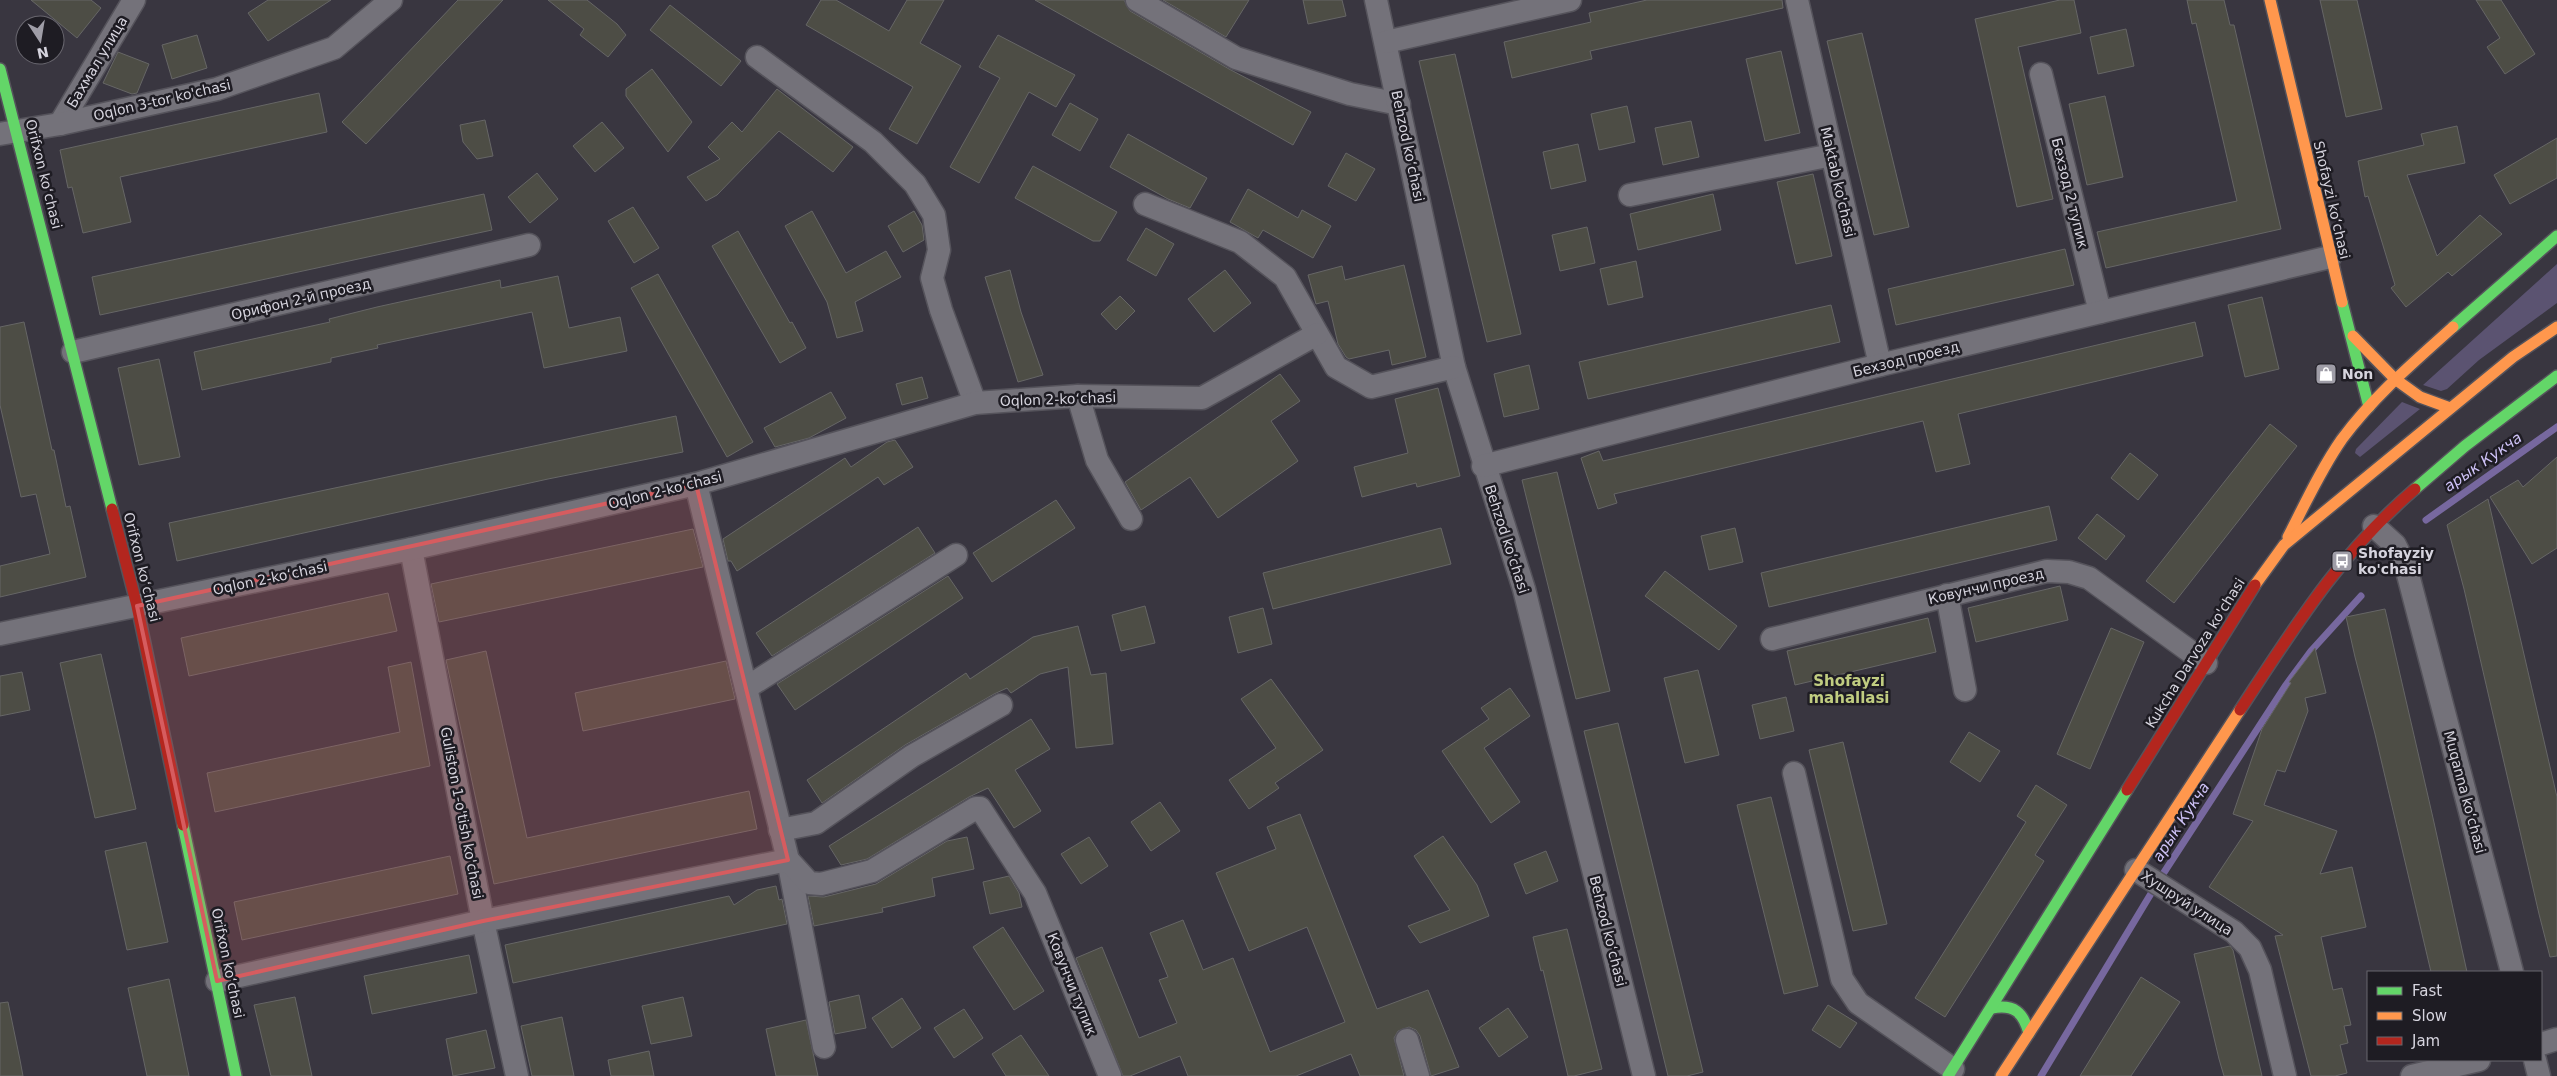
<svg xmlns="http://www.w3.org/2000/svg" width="2557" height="1076" font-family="'DejaVu Sans',sans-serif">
<rect width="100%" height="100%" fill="#393640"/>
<g fill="#5b5371">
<polygon points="2557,264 2557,303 2479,360 2447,389 2441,391 2423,385"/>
<polygon points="2402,402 2420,409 2360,457 2355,453 2356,449"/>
</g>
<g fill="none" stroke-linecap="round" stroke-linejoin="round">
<g stroke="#77689f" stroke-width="7">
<polyline points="2426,520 2557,427"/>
<polyline points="2041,1076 2161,877 2286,685 2311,651 2361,596"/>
</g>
</g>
<g fill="#4d4d45" stroke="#666">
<polygon points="31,0 91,0 101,8 77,38"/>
<polygon points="268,0 331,0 268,41 248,13"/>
<polygon points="458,0 503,0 366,144 342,122"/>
<polygon points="548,0 587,0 617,24 626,35 608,57 580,35 584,29"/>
<polygon points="821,0 836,0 889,31 907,0 944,0 920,43 961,66 917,144 889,129 913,87 806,25"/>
<polygon points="1035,0 1124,0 1130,11 1229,69 1311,112 1293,145"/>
<polygon points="1163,0 1249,0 1226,37"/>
<polygon points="1303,0 1342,0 1346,16 1308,24"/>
<polygon points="1647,0 1782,0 1783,8 1590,51 1592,59 1512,78 1504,42 1591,22 1589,13"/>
<polygon points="2060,0 2074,0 2081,33 2018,47 2053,199 2017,207 1975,19"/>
<polygon points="2187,0 2224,0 2230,25 2234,25 2281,229 2106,268 2097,232 2237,201 2196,23 2192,24"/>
<polygon points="2320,0 2357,0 2382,109 2346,117"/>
<polygon points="2476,0 2501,0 2535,54 2505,74 2487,47 2500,38"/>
<polygon points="670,5 741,61 721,86 650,30"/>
<polygon points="2126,29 2134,66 2098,74 2090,37"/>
<polygon points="1862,33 1909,227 1874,235 1827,41"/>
<polygon points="197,35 207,68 172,79 162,45"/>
<polygon points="998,35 1075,75 1056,107 1029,92 979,183 950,167 1000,78 979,67"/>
<polygon points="1781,51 1800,133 1765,141 1746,59"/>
<polygon points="118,52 149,64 137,93 132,94 103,83"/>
<polygon points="1455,54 1521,334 1487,342 1419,61"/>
<polygon points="652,69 692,122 668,152 626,96 626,89"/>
<polygon points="777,89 853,147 833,172 779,131 717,195 706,201 687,177 720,159 708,147 732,122 742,132"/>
<polygon points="319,93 327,132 120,177 131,222 83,233 72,187 68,188 60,150"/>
<polygon points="2105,96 2123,177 2087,185 2069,104"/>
<polygon points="1070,103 1098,119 1080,151 1052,135"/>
<polygon points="1627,106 1635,142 1599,150 1591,114"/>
<polygon points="485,120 493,156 477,159 463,142 460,125"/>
<polygon points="1691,121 1699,157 1663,165 1655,128"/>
<polygon points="602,122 624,148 595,172 573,146"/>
<polygon points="2457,126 2465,163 2407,175 2437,256 2480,215 2502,234 2452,276 2448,272 2406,307 2391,288 2395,285 2368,196 2365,197 2358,161 2424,145 2421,134"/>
<polygon points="1128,134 1207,178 1190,208 1168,199 1110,167"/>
<polygon points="2557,138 2557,178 2510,204 2494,175"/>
<polygon points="1578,144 1586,181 1551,189 1543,152"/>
<polygon points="1346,153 1375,169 1356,201 1328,186"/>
<polygon points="1033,166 1117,212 1100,241 1093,241 1015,198"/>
<polygon points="537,173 558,199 530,223 508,197"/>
<polygon points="1813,174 1832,256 1796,264 1777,182"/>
<polygon points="1248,189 1298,218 1302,210 1331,226 1313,258 1263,230 1258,238 1230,222"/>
<polygon points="484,194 492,230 100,315 92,277"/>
<polygon points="1713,194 1721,230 1638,250 1630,214"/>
<polygon points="633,207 659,248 634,263 608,221"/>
<polygon points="812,211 846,273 886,251 901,277 855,302 863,331 837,338 827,302 785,226"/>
<polygon points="914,211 922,225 924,240 903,252 888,226"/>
<polygon points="1587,227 1595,263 1560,271 1552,235"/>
<polygon points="1146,228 1174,244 1156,276 1127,260"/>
<polygon points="738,231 790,323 792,322 806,348 780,363 712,246"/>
<polygon points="2065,249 2074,285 1896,325 1888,289"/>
<polygon points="1636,261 1643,297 1608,305 1600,269"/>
<polygon points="1404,265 1426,357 1392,365 1389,350 1349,359 1346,357 1338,344 1328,301 1316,304 1308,275 1342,266 1345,280"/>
<polygon points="1010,270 1021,312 1043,375 1018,382 985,277"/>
<polygon points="1225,270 1251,303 1214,332 1188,299"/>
<polygon points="658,274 753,442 727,457 631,288"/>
<polygon points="558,276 569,328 620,317 627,351 544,368 532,312 377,345 378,348 331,358 331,362 202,390 194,352 330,322 329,319 377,307 500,280 501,288"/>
<polygon points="1120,296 1135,311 1116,330 1101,314"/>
<polygon points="2262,297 2279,369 2245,377 2228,305"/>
<polygon points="1831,305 1840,342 1588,399 1579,362"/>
<polygon points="24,322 52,450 54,450 66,507 70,506 86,577 0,597 0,566 50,554 36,494 21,497 0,405 0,327"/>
<polygon points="2195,322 2203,356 1958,414 1970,464 1936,472 1923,421 1614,494 1617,503 1598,509 1581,458 1599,451 1603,461"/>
<polygon points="159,359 180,457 139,465 118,368"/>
<polygon points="1529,365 1539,409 1504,417 1494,374"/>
<polygon points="1280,374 1300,401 1271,421 1298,461 1218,518 1190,477 1141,510 1125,482"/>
<polygon points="922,377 928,398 902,405 896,384"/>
<polygon points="1438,388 1460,476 1417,487 1416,483 1362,497 1354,467 1408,453 1395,399"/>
<polygon points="831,392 846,418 809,438 775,447 764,428"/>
<polygon points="676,416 683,452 548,479 177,561 169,523"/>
<polygon points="2270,424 2297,446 2174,603 2146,581"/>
<polygon points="895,440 913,467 884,485 878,477 737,571 731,561 728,561 723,539 845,458 851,467 887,442"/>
<polygon points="2130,453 2158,475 2138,500 2111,478"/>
<polygon points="2557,457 2557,548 2532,564 2490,497 2518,480 2523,487"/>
<polygon points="1557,472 1610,691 1576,699 1522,480"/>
<polygon points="2488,499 2557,797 2557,956 2550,957 2539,914 2464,589 2447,525"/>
<polygon points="1056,500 1075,528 992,582 973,553"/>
<polygon points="2049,506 2057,540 1769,607 1761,573"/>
<polygon points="2097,514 2125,536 2106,560 2078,538"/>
<polygon points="918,527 935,553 772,656 756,633"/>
<polygon points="1441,528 1451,564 1273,609 1263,573"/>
<polygon points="1735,528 1743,562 1709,570 1701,536"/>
<polygon points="693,529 703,567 439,622 431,584"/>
<polygon points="1665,571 1737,626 1719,650 1645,596"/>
<polygon points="948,576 963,598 795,710 777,684"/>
<polygon points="2060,586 2068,620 1976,642 1968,608"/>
<polygon points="388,593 397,631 189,676 181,638"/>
<polygon points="1145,606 1155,643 1121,651 1112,615"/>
<polygon points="1263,608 1272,644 1238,653 1229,617"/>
<polygon points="2385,609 2433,818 2467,972 2431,972 2375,734 2355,657 2346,617"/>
<polygon points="1928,618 1936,652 1795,685 1787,651"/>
<polygon points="1078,626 1091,675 1106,673 1113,744 1076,748 1068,667 1040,674 1011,693 1007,688 994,694 905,745 822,803 807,780 966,673 970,679 1033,637"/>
<polygon points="2111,628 2144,642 2090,769 2057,754"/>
<polygon points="2315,648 2326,693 2305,698 2308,711 2285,772 2277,770 2264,805 2337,831 2320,874 2352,867 2366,927 2321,937 2333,990 2342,988 2351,1025 2344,1026 2348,1043 2340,1045 2347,1073 2335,1076 2311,1076 2275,936 2283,935 2209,887 2253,821 2233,814 2262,729 2291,683 2289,682"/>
<polygon points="486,651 527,838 749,791 757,829 494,884 446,660"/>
<polygon points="101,654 136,809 95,818 60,663"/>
<polygon points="726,661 735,699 583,731 575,693"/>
<polygon points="411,662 430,766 215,812 207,773 400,732 388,667"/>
<polygon points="1698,670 1719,755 1685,763 1664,678"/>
<polygon points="22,672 30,710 0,716 0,676"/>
<polygon points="1271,679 1323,750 1275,783 1279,788 1249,809 1229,780 1276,748 1241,699"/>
<polygon points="1510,688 1530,716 1484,748 1520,802 1491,823 1442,751 1489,719 1481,708"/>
<polygon points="1786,697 1794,731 1760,739 1752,705"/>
<polygon points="1031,719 1050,749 1015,770 1041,811 1014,828 988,788 969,797 867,859 841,865 829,846"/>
<polygon points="1618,723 1703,1072 1687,1076 1668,1076 1584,731"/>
<polygon points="1969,732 2000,751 1980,782 1950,762"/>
<polygon points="1843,742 1887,924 1853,931 1809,750"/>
<polygon points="2036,785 2067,805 2035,855 2044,861 1945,1017 1915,998 2026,822 2017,816"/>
<polygon points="1771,797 1818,986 1784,994 1737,805"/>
<polygon points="1160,802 1180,831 1151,851 1131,822"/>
<polygon points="1300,814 1377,1009 1428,990 1459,1067 1431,1076 1420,1036 1416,1030 1409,1027 1398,1031 1394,1038 1404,1076 1360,1076 1351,1054 1296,1076 1188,1076 1180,1056 1130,1076 1123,1076 1076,958 1102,947 1139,1038 1177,1023 1159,980 1168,977 1150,933 1183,920 1203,970 1233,958 1270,1052 1345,1022 1307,927 1249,951 1216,873 1276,849 1267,827"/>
<polygon points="1443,836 1477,885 1489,916 1420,943 1408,926 1450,910 1414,856"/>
<polygon points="967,837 974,869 932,878 935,896 882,908 883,912 814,926 808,896 824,897 876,884 947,841"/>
<polygon points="1089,837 1108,866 1081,884 1061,854"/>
<polygon points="146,842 168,942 127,950 105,851"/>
<polygon points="1546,851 1558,881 1526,894 1514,864"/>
<polygon points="450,856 458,894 242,940 234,902"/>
<polygon points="1009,876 1019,893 1022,907 990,914 983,882"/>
<polygon points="776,886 779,900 782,899 787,924 513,983 505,945 729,896 734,905 757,890"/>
<polygon points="1003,927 1044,991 1014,1010 973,947"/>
<polygon points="1567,929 1602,1069 1574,1076 1568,1076 1543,970 1541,971 1533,937"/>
<polygon points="2230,946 2233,950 2262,1076 2224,1076 2219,1059 2194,954"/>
<polygon points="469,955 477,993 372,1014 364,976"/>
<polygon points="2141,977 2180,1002 2131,1076 2080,1076"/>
<polygon points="169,979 189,1076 147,1076 128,988"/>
<polygon points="859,995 866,1028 835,1034 829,1002"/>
<polygon points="295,997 312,1076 271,1076 254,1005"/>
<polygon points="683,997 692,1036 651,1044 642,1006"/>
<polygon points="902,998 921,1028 892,1048 872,1018"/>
<polygon points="8,1002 20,1060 23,1076 0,1076 0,1003"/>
<polygon points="1828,1005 1857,1023 1840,1048 1812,1030"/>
<polygon points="1508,1008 1528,1037 1499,1057 1479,1028"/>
<polygon points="964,1009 983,1038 954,1058 934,1028"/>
<polygon points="562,1017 574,1076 532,1076 521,1026"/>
<polygon points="806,1020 818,1076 776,1076 766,1029"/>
<polygon points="486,1030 495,1068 453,1076 446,1039"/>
<polygon points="1021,1035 1049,1076 1006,1076 992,1054"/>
<polygon points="649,1051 654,1076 611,1076 608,1060"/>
</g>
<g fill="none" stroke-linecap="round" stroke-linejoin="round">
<g stroke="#55535b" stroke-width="25">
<g id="street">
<polyline points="1137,0 1236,58 1350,94 1399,104"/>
<polyline points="1376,0 1454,367 1524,589 1644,1076"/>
<polyline points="1797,0 1880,365"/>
<polyline points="1386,42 1570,0"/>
<polyline points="757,57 873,142 915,184 934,215 939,250 932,278 941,310 975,403"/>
<polyline points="2041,74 2100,312"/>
<polyline points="60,124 134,0"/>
<polyline points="0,134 60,124 217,89 334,48 391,0"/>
<polyline points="1630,195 1832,155"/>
<polyline points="1145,204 1240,242 1285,277 1336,367 1371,387 1454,367"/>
<polyline points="73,352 529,245"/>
<polyline points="1078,396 1097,460 1131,519"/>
<polyline points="1483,466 1880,365 2330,257"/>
<polyline points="696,484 788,860 824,1047"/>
<polyline points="2374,526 2395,545 2406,567 2512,972"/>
<polyline points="411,549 483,921 517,1076"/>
<polyline points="1947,595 1965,690"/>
<polyline points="0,634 411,549 696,484 975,403 1078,396 1202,398 1317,334"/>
<polyline points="1772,639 2047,571 2069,572 2089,578 2206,663"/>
<polyline points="746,688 956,555"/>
<polyline points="1794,773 1842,979 1858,1003 1953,1069"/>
<polyline points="780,830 816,823 912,756 1001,705"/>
<polyline points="2136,870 2234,932 2250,948 2260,970 2285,1076"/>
<polyline points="217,981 483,921 788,860 809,883 821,884 872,871 976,808 980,808 1035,893 1110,1076"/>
<polyline points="1407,1040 1418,1076"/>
<polyline points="2541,1044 2557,1039"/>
<polyline points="2535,1060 2539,1076"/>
<polyline points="2412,1076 2479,1060"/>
</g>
</g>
<g stroke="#55535b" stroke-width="14">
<g id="fast">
<polyline points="0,69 112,509"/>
<polyline points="2342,302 2369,407"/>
<polyline points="2453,327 2557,236"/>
<polyline points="2415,489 2465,446 2557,376"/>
<polyline points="183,825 236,1076"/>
<path d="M 1992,1008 C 2014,1004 2023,1012 2029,1033"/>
<polyline points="1948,1076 2127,790"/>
</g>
</g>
<g stroke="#55535b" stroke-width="14">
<g id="slow">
<polyline points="2270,0 2342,302"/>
<polyline points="2353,336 2395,379"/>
<polyline points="2395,379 2420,397 2450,408"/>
<path d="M 2288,537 C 2305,504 2321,469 2342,439 C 2374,396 2414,362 2453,327"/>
<polyline points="2255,585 2284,545 2513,357 2557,327"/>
<polyline points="2001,1076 2240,710"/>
</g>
</g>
<g stroke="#55535b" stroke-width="14">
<g id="jam">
<polyline points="112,509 137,606 183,825"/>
<path d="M 2240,710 C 2294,628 2339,554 2415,489"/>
<polyline points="2127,790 2255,585"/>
</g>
</g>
<use href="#street" stroke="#74727a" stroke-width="22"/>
<use href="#fast" stroke="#63d668" stroke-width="11"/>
<use href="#slow" stroke="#ff974d" stroke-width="11"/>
<use href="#jam" stroke="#b3261e" stroke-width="11"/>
</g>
<path fill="#d65c5f" fill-opacity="0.2" stroke="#d65c5f" stroke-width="4" stroke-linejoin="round" d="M 696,484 L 788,860 L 483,921 L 217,981 L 137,606 Z"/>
<defs>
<g id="shop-square" transform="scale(1.125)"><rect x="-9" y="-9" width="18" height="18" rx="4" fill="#9f9da7" stroke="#1e1c23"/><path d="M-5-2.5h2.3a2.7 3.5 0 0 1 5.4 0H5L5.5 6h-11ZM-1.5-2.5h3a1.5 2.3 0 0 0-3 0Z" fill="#fff"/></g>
<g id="bus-square" transform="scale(1.125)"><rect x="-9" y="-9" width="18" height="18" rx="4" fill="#9f9da7" stroke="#1e1c23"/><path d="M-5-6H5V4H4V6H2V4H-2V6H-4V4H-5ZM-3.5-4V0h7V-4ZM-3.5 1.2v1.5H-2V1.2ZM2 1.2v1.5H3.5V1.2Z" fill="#fff"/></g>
</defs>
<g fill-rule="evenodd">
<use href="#shop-square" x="2326" y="374"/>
<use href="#bus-square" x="2342" y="561"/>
</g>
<g text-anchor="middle" stroke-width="5" stroke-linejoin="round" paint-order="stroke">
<g font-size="14" fill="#d6d4de" stroke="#1e1c23">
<text transform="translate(97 62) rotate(-59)" y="5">Бахмал улица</text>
<text transform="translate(162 100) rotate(-13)" y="5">Oqlon 3-tor ko'chasi</text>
<text transform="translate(1408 146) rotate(78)" y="5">Behzod ko‘chasi</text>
<text transform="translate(44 174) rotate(76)" y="5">Orifxon koʻchasi</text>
<text transform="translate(1838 182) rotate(77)" y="5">Maktab ko'chasi</text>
<text transform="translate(2070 193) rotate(76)" y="5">Бехзод 2 тупик</text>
<text transform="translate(2332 200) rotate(77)" y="5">Shofayzi koʻchasi</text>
<text transform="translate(301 299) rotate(-13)" y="5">Орифон 2-й проезд</text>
<text transform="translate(1906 359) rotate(-14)" y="5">Бехзод проезд</text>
<text transform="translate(1058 399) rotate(-2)" y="5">Oqlon 2-ko‘chasi</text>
<text transform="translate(665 490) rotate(-14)" y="5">Oqlon 2-ko‘chasi</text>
<text transform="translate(1507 539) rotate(72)" y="5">Behzod ko‘chasi</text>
<text transform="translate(142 567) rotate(76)" y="5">Orifxon koʻchasi</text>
<text transform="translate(270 578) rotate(-12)" y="5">Oqlon 2-ko‘chasi</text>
<text transform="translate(1986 586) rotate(-13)" y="5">Ковунчи проезд</text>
<text transform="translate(2195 653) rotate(-58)" y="5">Kukcha Darvoza ko'chasi</text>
<text transform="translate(2465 792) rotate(75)" y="5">Muqanna koʻchasi</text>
<text transform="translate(462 813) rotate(79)" y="5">Guliston 1-o'tish ko'chasi</text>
<text transform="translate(2187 903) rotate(33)" y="5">Хушруй улица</text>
<text transform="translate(1608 931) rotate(76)" y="5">Behzod ko‘chasi</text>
<text transform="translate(228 963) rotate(78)" y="5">Orifxon koʻchasi</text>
<text transform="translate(1072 984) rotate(68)" y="5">Ковунчи тупик</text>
</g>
<g font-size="14" font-weight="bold" fill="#d6d4de" stroke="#1e1c23" text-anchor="start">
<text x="2342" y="379">Non</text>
<text x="2358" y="558">Shofayziy<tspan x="2358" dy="16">ko'chasi</tspan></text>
</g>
<g font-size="15" font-style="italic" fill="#cec2f6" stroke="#1e1c23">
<text transform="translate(2483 462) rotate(-35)" y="5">арык Кукча</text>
<text transform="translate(2181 822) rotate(-57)" y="5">арык Кукча</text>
</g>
<g font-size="15" font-weight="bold" fill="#c1cd81" stroke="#1e1c23">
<text x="1849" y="686">Shofayzi<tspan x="1849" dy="17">mahallasi</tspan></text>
</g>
</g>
<rect x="2367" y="971" width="175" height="90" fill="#1e1c23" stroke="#68666e"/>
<rect x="2377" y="987" width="25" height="8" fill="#63d668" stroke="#68666e"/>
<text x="2412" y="996" font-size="15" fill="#d6d4de">Fast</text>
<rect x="2377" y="1012" width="25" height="8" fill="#ff974d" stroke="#68666e"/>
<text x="2412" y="1021" font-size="15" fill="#d6d4de">Slow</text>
<rect x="2377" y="1037" width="25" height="8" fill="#b3261e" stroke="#68666e"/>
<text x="2412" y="1046" font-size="15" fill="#d6d4de">Jam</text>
<g transform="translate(40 40) rotate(168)"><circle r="24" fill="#1e1c23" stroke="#68666e"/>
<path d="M0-4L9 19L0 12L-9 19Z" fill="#9f9da7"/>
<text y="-8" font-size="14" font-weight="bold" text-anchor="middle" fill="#d6d4de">N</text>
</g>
</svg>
